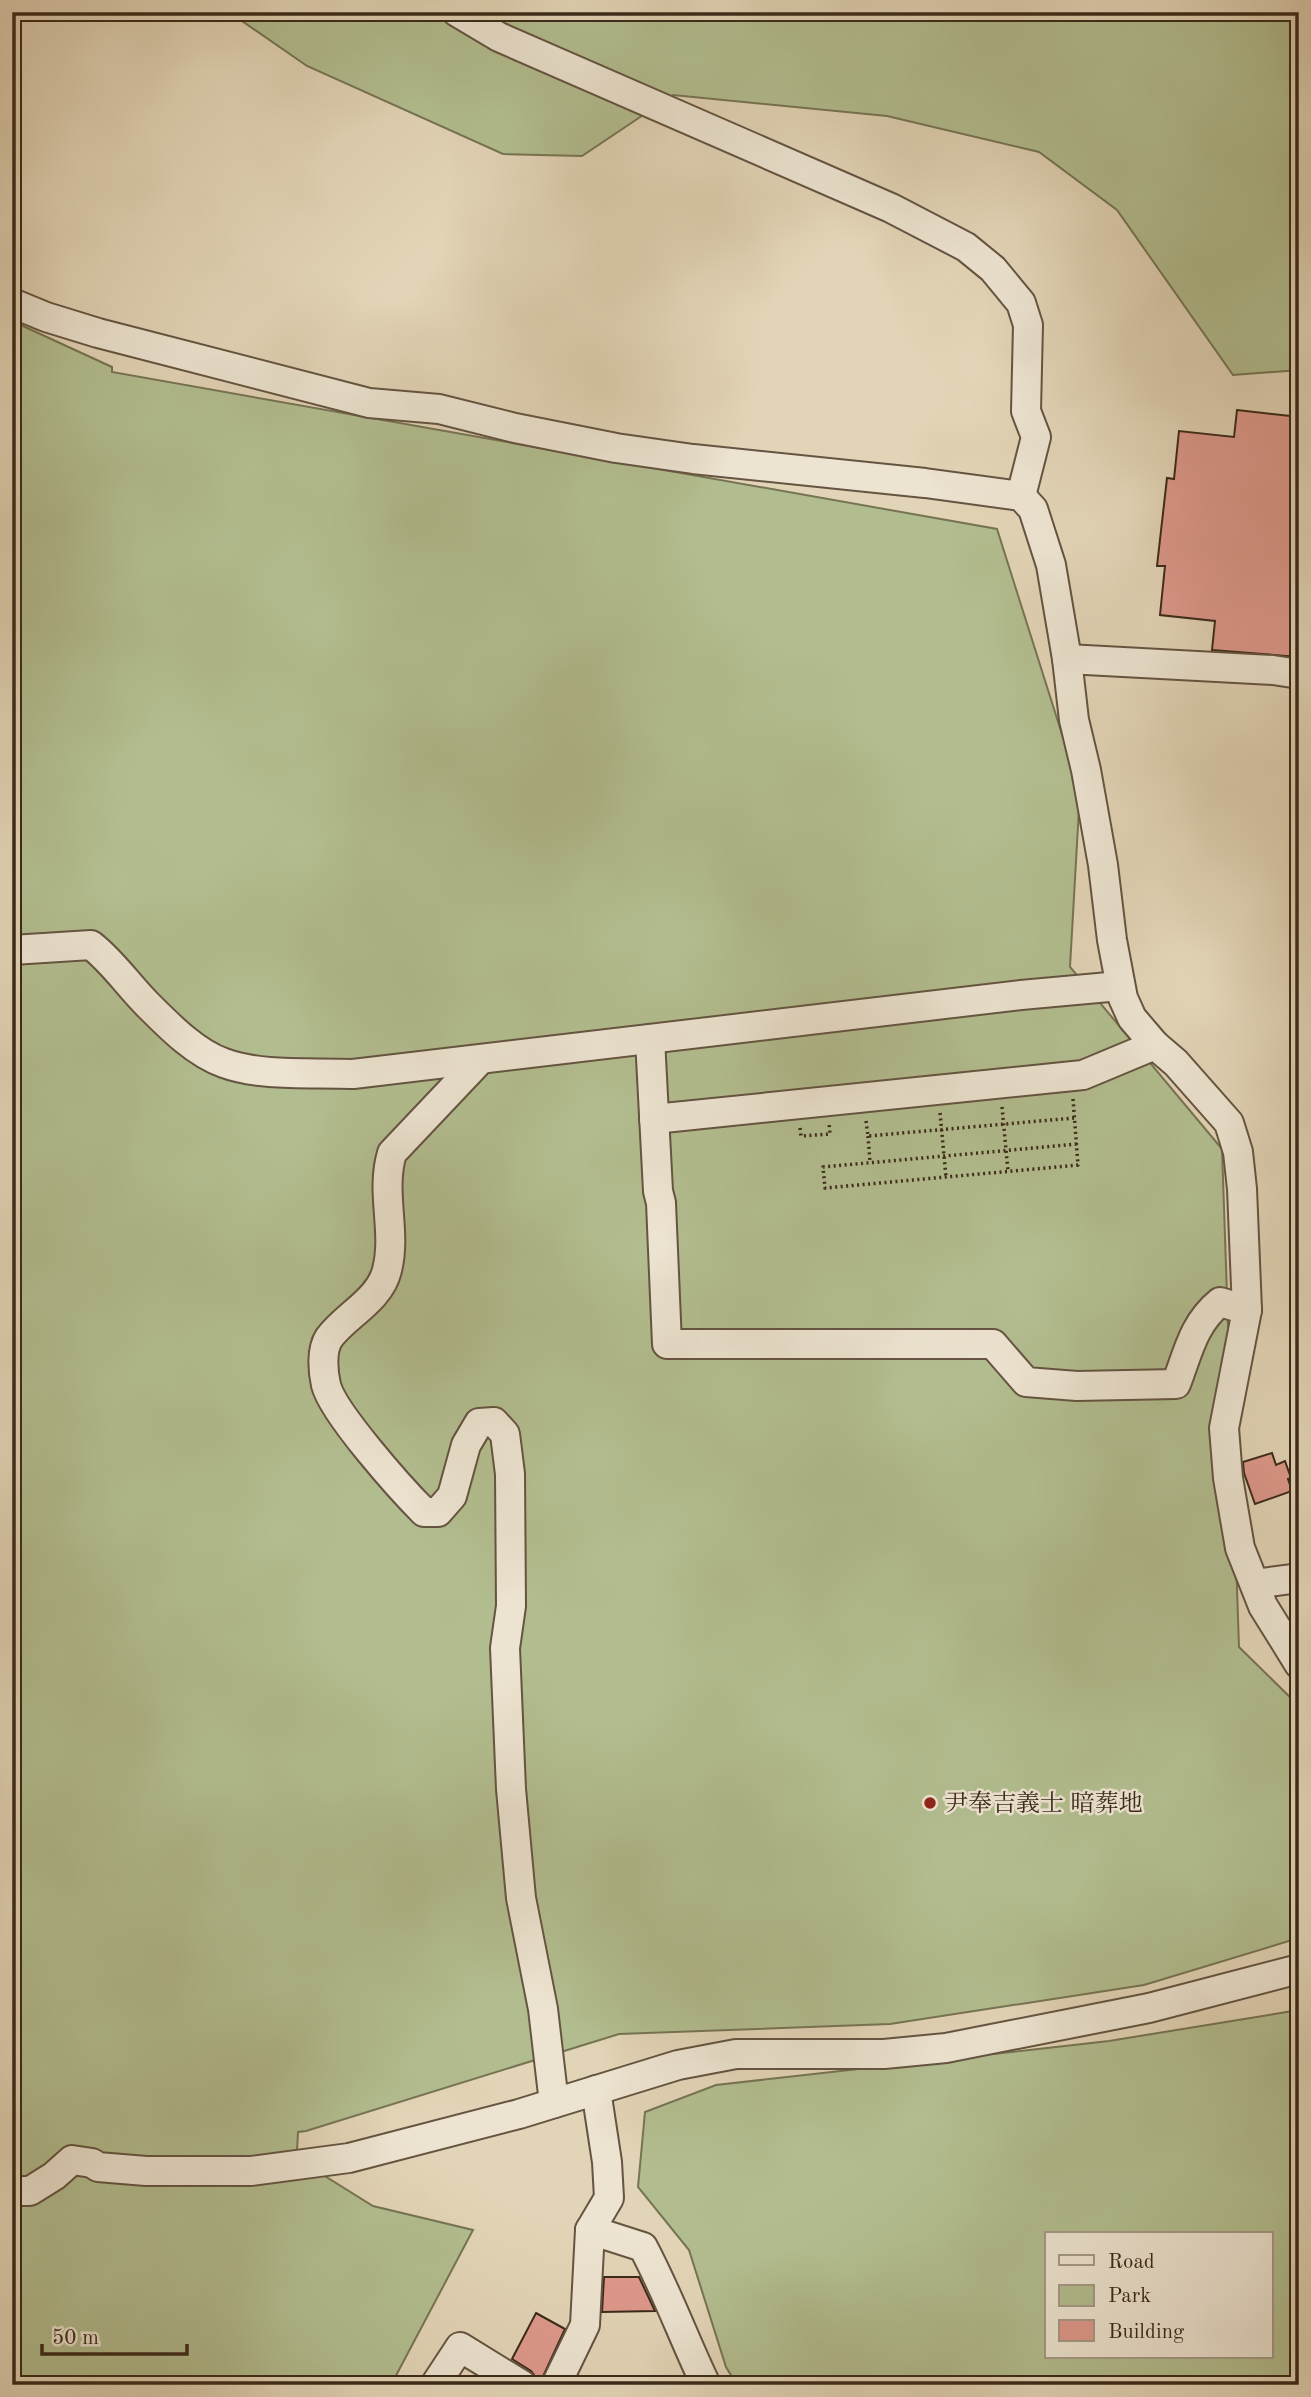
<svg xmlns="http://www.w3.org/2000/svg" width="1311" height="2397" font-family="'Old Standard TT','Noto Serif JP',serif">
<rect width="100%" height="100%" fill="#e2d4b6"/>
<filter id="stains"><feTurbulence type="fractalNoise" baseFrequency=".00286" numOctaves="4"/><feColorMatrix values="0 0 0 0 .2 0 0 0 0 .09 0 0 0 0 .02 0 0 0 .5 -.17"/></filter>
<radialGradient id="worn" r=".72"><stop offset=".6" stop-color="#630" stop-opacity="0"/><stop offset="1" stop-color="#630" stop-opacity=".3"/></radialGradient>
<g fill="#b2bd8f" stroke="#767454" stroke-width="2" fill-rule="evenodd">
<polygon points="229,12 1299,12 1299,370 1233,375 1117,210 1039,152 887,116 673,95 582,156 503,154 307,66"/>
<polygon points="12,321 112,367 112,372 997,529 1080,791 1070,967 1222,1149 1239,1647 1299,1706 1299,1938 1144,1985 890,2024 619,2034 306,2131 298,2132 297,2152 320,2173 373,2206 473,2230 391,2385 12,2385"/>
<path d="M 1299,2010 L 1299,2385 L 737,2385 L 726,2367 L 689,2250 L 638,2187 L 645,2112 L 716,2085 L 1109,2041 ZM 1047,2234 L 1271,2234 L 1271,2357 L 1047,2357 Z"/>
</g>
<g fill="#dd988b" stroke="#3b2a1a" stroke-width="2">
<polygon points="1237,410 1299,417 1299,657 1212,650 1215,621 1160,615 1165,566 1157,566 1167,478 1174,479 1179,431 1234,437"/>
<polygon points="1272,1453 1276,1465 1285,1461 1291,1478 1288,1479 1292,1491 1255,1504 1244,1473 1243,1462"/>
<polygon points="604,2277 639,2277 655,2311 602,2312"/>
<polygon points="536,2313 565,2329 540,2383 531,2371 512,2359"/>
</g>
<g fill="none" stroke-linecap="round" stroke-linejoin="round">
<g stroke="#655441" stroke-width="32">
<g id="minor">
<polyline points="457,12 499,37 891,208 966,247 993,269 1021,303 1028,325 1026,411 1036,437 1021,496"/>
<polyline points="12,303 46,317 98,333 369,403 439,409 515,428 616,448 693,459 925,483 1021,496 1033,509 1051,565 1067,659 1074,720 1086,770 1103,865 1112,940 1123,998 1132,1018 1155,1045 1176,1063 1229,1123 1238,1152 1242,1189 1247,1310 1224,1428 1228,1478 1240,1548 1263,1606 1299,1664"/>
<polyline points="1067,659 1273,670 1299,674"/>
<path d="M 12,950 L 91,945 C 113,962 128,985 147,1004 C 168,1025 195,1053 224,1063 C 262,1077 313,1072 353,1074 L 1021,995 L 1120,986"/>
<path d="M 650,1039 L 658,1191 L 661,1203 L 667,1344 L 993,1344 L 1026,1382 L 1077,1386 L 1176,1384 C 1188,1353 1193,1324 1220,1302 L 1247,1310"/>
<path d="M 480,1060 L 392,1153 C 380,1193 397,1231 387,1270 C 380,1300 346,1315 329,1338 C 321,1350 323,1372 326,1385 C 333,1413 402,1490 424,1512 L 438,1512 L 452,1496 L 466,1445 L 479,1423 L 494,1422 L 505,1434 L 510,1474 L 511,1606 L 505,1648 L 511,1789 L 521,1898 L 543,2009 L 554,2103"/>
<polyline points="654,1119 1083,1075 1155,1045"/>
<polyline points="1255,1584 1299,1578"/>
<polyline points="12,2191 30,2191 54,2176 72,2160 92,2163 98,2167 146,2171 251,2171 349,2158 519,2114 678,2065 736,2054 884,2054 946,2048 1149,2008 1299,1969"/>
<path d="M 590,2230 L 643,2247 C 667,2292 684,2339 706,2385"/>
<polyline points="435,2385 460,2347 522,2385"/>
<polyline points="556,2385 585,2325 590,2230 609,2198 607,2162 596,2090"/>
</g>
</g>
<g stroke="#3b2a1a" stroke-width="3.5" stroke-dasharray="2 3.5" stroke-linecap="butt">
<polyline points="1073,1099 1078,1165 825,1188 823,1167 1077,1144"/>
<polyline points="1002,1107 1008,1171"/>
<polyline points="940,1113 946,1177"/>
<polyline points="866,1121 868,1136 1074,1118"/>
<polyline points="800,1128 801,1136 830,1134 829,1123"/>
<polyline points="868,1136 870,1162"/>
</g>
<use href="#minor" stroke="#ece3d0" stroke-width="28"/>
</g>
<circle fill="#8f2418" stroke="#ece3d0" stroke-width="2.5" cx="930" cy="1803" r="7"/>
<g text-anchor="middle" stroke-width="5" stroke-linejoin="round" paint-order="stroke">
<g font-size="24" fill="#3b2a1a" stroke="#ece3d0" text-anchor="start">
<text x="944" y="1811">尹奉吉義士 暗葬地</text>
</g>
</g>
<rect width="1311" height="2397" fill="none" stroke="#e2d4b6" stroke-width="42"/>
<rect x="14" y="14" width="1283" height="2369" fill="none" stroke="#3b2a1a" stroke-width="3.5"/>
<rect x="21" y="21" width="1269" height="2355" fill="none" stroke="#3b2a1a" stroke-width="2"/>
<rect x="1045" y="2232" width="228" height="126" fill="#ece3d0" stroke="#a59987" stroke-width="2"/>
<rect x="1059" y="2255" width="35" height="10" fill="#ece3d0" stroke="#a59987" stroke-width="2"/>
<text x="1108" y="2268" font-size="21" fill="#3b2a1a">Road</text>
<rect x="1059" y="2285" width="35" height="21" fill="#b2bd8f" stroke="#a59987" stroke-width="2"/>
<text x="1108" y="2302" font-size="21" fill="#3b2a1a">Park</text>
<rect x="1059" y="2320" width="35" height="21" fill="#dd988b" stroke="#a59987" stroke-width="2"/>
<text x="1108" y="2338" font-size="21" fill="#3b2a1a">Building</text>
<path d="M42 2344v10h145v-10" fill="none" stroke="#3b2a1a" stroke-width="3.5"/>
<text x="52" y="2344" font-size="21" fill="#3b2a1a" stroke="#ece3d0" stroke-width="5" paint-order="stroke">50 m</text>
<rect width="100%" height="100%" filter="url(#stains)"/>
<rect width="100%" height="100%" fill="url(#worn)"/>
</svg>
